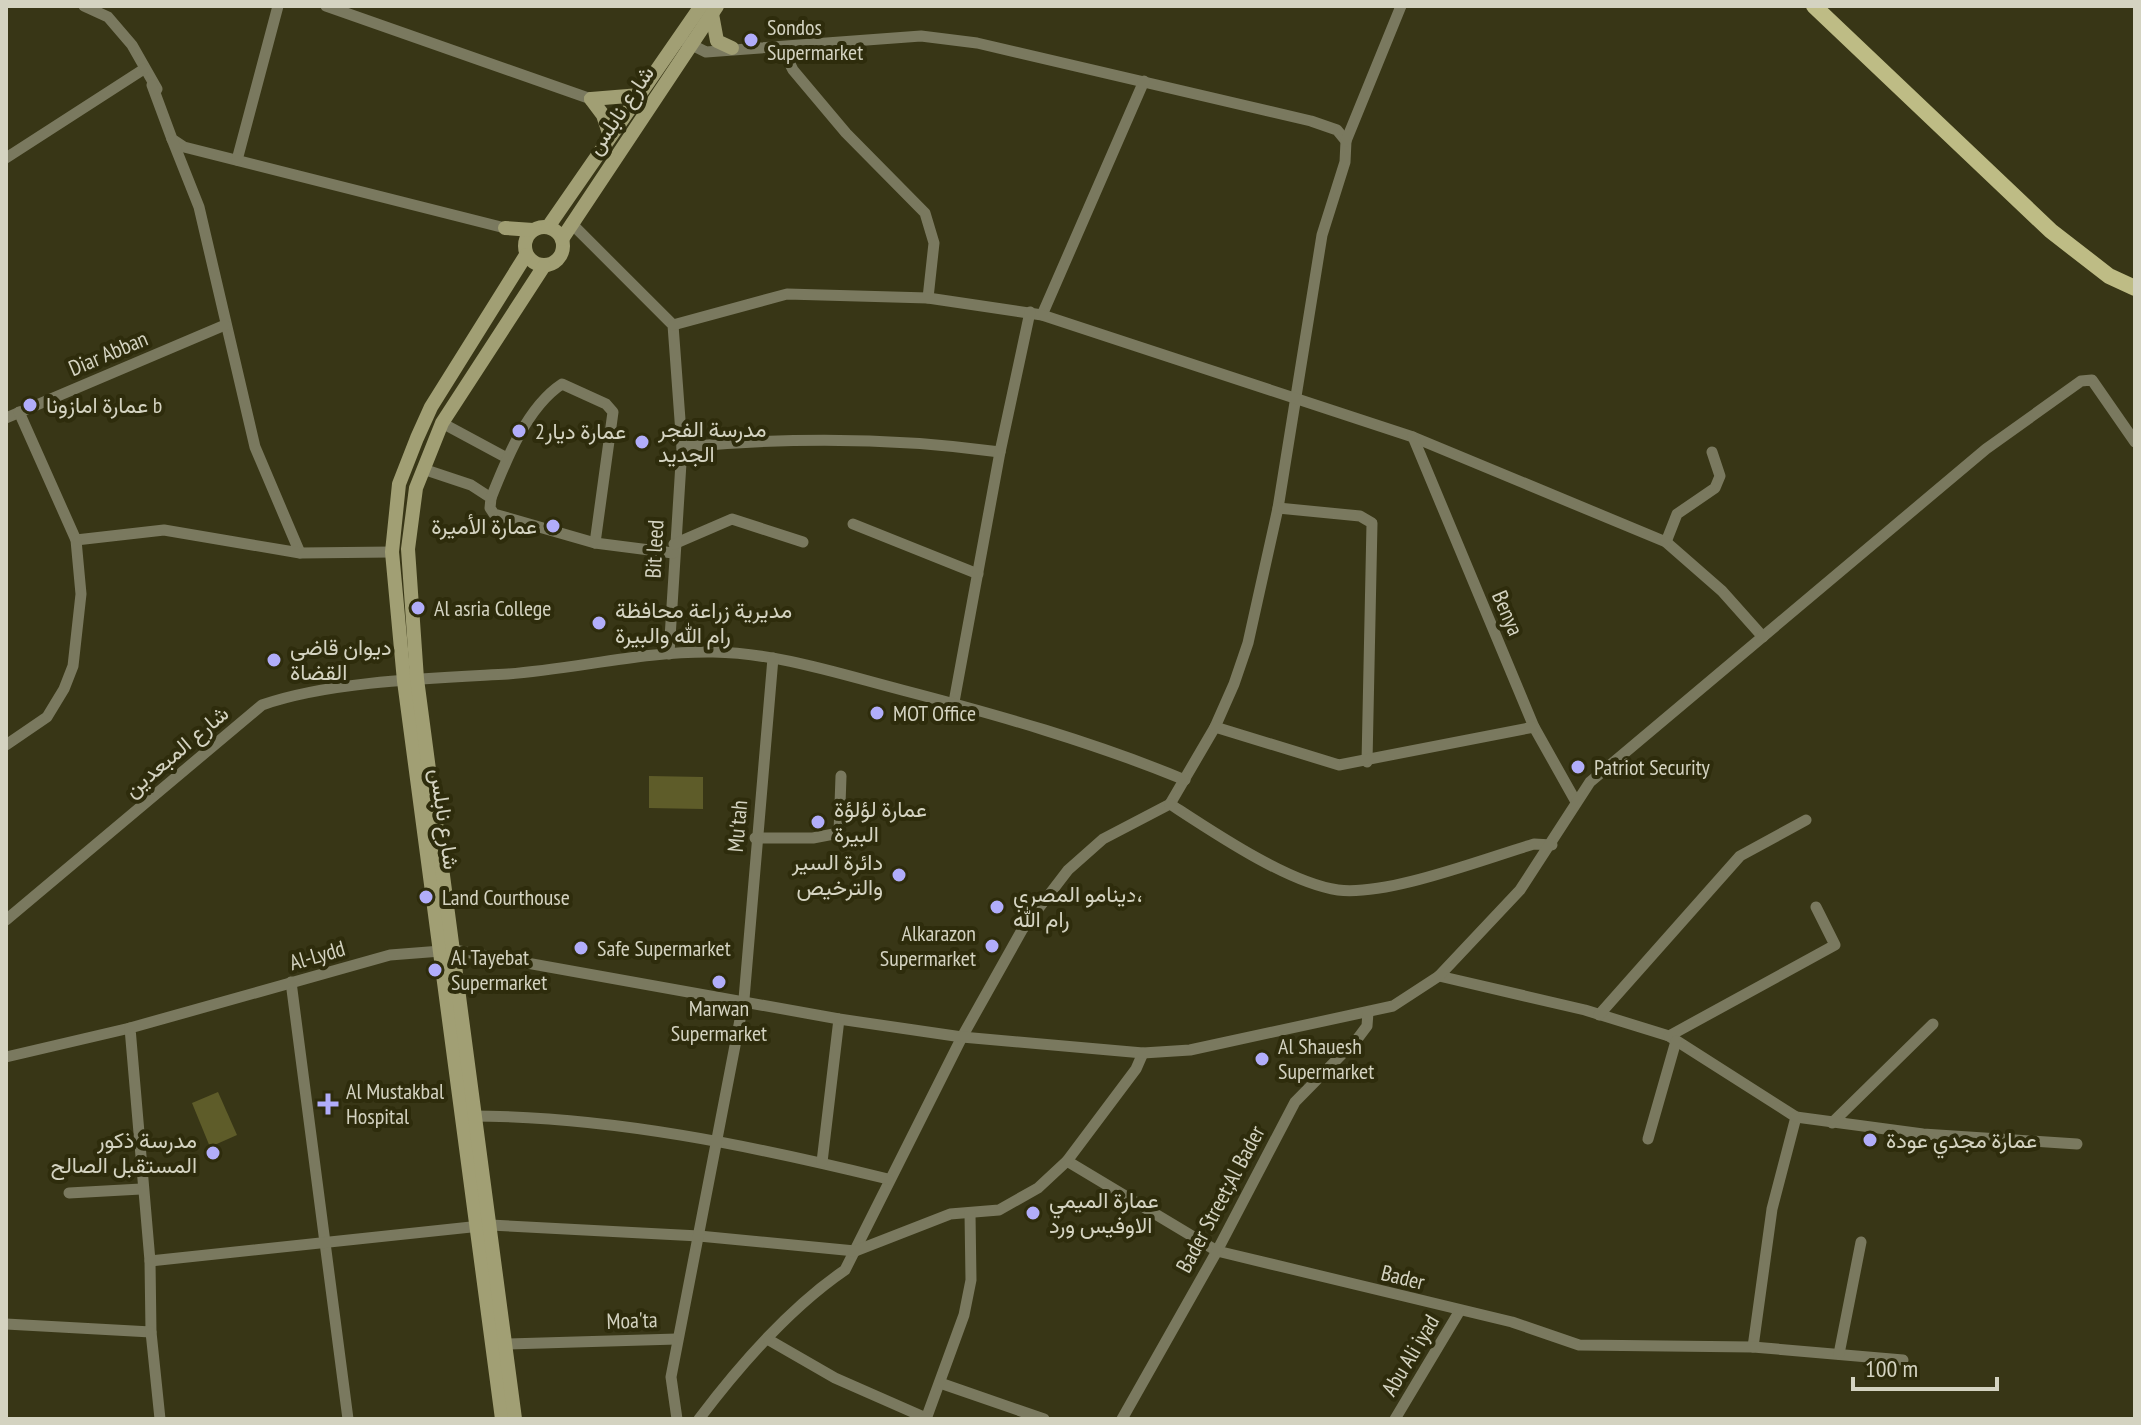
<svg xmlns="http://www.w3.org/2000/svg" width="2141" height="1425" font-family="'PT Sans Narrow',Vazirmatn,sans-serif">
<rect width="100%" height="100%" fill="#383616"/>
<g fill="#5e5c29">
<polygon points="649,776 703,777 703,809 649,808"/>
<polygon points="218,1092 237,1135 210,1147 192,1103"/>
</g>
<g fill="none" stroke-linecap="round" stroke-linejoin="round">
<g stroke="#7a795f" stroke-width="11">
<polyline points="84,6 108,17 132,45 157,89"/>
<polyline points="326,6 591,99"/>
<path d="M 686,42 L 706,52 L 921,36 L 977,43 L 1311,121 L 1337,130 L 1346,141 L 1345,162 L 1322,235 L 1278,508 L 1248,643 L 1234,684 L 1215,727 L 1170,804 L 1103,839 L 1068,870 L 1022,930 L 962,1037 L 845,1270 C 791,1307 739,1366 699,1419"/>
<polyline points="782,48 793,70 846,133 925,213 934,243 928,298"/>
<polyline points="152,85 172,139 184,147 505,228"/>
<polyline points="172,139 199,207 255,447 300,553"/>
<polyline points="1346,141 1401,6"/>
<polyline points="6,158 144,69"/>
<polyline points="237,160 278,6"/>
<polyline points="571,223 673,325 682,447 669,654"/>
<polyline points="1042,315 1144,81"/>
<polyline points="673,325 787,294 928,298 1042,315 1413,437 1666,542 1722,591 1763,637"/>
<polyline points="6,418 225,325"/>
<polyline points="442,423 507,458"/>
<polyline points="1413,437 1534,727 1575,800"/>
<path d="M 682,447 C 789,437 893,437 1000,452"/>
<polyline points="423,469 471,485 491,498 490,508 494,514 595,543"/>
<path d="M 491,498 C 506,460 527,407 562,384 L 606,404 L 613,412 L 595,543 L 673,553"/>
<polyline points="1278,508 1360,516 1372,523 1367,762"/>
<polyline points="853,524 978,574"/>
<polyline points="76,540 164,530 300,553 392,552"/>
<polyline points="1666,542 1677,514 1715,488 1720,476 1712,452"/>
<polyline points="674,544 732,519 803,542"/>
<polyline points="954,702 1000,452 1030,312"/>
<polyline points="1215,727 1339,765 1534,727"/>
<polyline points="6,745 47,717 64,689 73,666 81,594 76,540 19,412"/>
<path d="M 1170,804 C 1213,832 1288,883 1338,890 C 1388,896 1483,859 1534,844 L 1552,845"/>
<polyline points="755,838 813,838 839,833 841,776"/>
<path d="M 6,920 L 262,705 C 330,681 435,678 508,674 C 576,669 644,651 713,652 C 777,653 840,674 902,690 C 998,715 1093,742 1185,780"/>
<polyline points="1439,976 1585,1010 1669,1036 1796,1117 1772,1209 1753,1347"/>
<polyline points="291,982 348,1419"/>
<polyline points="1599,1015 1740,856 1806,820"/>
<polyline points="1669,1036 1835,945 1816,907"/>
<polyline points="6,1057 130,1028"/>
<path d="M 470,1116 C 610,1116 753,1146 888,1179"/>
<polyline points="1796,1117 1923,1134 2077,1144"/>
<polyline points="1832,1123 1933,1024"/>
<polyline points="1648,1139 1676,1041"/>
<polyline points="1067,1161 1217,1251 1512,1322 1579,1345 1753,1347 1903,1360"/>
<polyline points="822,1162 839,1019"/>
<polyline points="69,1193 141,1189"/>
<polyline points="150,1261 490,1225 699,1236 855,1251 950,1214 999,1210 1038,1188 1067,1161 1136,1069 1143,1053"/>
<polyline points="6,1324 151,1332 150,1261 130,1028 390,955 454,950 839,1019 962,1037 1143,1053 1190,1050 1393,1006 1439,976 1520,890 1590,782 1986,449 2081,381 2092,380 2135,442"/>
<polyline points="151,1332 160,1419"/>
<polyline points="769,1340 835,1378 926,1418"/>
<polyline points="506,1344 677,1339"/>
<polyline points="1839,1354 1861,1242"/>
<polyline points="940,1383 1044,1419"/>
<polyline points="677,1419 671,1377 744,999 773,658"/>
<polyline points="926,1419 964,1315 971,1280 970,1213"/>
<polyline points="1122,1419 1217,1251 1295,1102 1358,1038 1367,1026 1368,1012"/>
<polyline points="1395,1419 1459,1312"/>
</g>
<g stroke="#a19f74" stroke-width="14">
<polyline points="712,14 717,41 732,48"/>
<polyline points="591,99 640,95"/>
<polyline points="591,99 603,115 610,136"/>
<circle cx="544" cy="246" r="19"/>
<polyline points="548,227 701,6"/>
<polyline points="505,228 533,230"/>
<polyline points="562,239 717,6"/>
<polyline points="502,1419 404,681 392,552 399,484 417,438 431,407 526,255"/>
<polyline points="515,1419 417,679 408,549 416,488 442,423 544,266"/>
</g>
<polyline stroke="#bebc85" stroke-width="16" points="1814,6 2051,231 2109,276 2135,288"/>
</g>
<g fill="#b1adfa" stroke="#2e2c0c" stroke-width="3">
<circle cx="751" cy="40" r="8"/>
<circle cx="30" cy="405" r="8"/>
<circle cx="519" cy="431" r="8"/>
<circle cx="642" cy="442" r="8"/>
<circle cx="553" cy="526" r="8"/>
<circle cx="418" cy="608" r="8"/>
<circle cx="599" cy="623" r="8"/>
<circle cx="274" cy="660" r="8"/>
<circle cx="877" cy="713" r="8"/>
<circle cx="1578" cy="767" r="8"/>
<circle cx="818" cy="822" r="8"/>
<circle cx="899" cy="875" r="8"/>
<circle cx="426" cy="897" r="8"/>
<circle cx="997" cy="907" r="8"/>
<circle cx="992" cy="946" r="8"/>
<circle cx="581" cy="948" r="8"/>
<circle cx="435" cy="970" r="8"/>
<circle cx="719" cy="982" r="8"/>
<circle cx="1262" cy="1059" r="8"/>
<path d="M324 1092h8v8h8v8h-8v8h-8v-8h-8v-8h8z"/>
<circle cx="1870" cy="1140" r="8"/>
<circle cx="213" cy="1153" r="8"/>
<circle cx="1033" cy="1213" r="8"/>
</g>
<g text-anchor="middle" stroke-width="8" stroke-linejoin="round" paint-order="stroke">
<g font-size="22" fill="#d4d3c1" stroke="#2e2c0c" text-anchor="start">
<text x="767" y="35">Sondos<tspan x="767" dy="25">Supermarket</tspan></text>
<text x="46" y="413">عمارة امازونا b</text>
<text x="658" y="437">مدرسة الفجر<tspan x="658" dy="25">الجديد</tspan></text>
<text x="535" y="439">عمارة ديار2</text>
<text x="537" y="534" text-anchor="end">عمارة الأميرة</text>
<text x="434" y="616">Al asria College</text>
<text x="615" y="618">مديرية زراعة محافظة<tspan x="615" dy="25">رام الله والبيرة</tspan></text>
<text x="290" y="655">ديوان قاضي<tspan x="290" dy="25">القضاة</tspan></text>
<text x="893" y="721">MOT Office</text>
<text x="1594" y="775">Patriot Security</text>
<text x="834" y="817">عمارة لؤلؤة<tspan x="834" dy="25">البيرة</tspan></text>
<text x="883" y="870" text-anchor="end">دائرة السير<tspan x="883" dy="25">والترخيص</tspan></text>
<text x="1013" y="902">دينامو المصري،<tspan x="1013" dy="25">رام الله</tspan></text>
<text x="442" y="905">Land Courthouse</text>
<text x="976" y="941" text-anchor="end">Alkarazon<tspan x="976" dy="25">Supermarket</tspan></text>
<text x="597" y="956">Safe Supermarket</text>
<text x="451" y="965">Al Tayebat<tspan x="451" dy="25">Supermarket</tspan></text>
<text x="719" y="1016" text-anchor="middle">Marwan<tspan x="719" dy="25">Supermarket</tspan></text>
<text x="1278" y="1054">Al Shauesh<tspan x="1278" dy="25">Supermarket</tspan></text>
<text x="346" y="1099">Al Mustakbal<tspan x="346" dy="25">Hospital</tspan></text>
<text x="197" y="1148" text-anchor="end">مدرسة ذكور<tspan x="197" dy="25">المستقبل الصالح</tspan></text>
<text x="1886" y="1148">عمارة مجدي عودة</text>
<text x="1049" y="1208">عمارة الميمي<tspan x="1049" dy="25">الاوفيس ورد</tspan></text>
</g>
<g font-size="22" fill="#d4d3c1" stroke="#2e2c0c">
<text transform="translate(620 110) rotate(-56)" y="8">شارع نابلس</text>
<text transform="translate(108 353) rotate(-23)" y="8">Diar Abban</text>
<text transform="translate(654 549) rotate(-87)" y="8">Bit leed</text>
<text transform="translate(1508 613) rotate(67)" y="8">Benya</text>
<text transform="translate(176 751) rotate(-40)" y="8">شارع المبعدين</text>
<text transform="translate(445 819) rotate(82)" y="8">شارع نابلس</text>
<text transform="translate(737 826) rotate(-85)" y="8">Mu'tah</text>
<text transform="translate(317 955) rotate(-16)" y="8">Al-Lydd</text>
<text transform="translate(1220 1199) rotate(-62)" y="8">Bader Street;Al Bader</text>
<text transform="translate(1403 1277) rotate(14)" y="8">Bader</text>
<text transform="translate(632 1320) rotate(-2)" y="8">Moa'ta</text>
<text transform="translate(1410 1355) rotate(-59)" y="8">Abu Ali iyad</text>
</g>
</g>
<rect width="2141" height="1425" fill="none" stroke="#d4d3c1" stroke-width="16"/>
<path d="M1853 1377v12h144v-12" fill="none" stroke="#d4d3c1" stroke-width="4"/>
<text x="1865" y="1377" font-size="24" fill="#d4d3c1" stroke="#2e2c0c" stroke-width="6" paint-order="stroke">100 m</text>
</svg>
